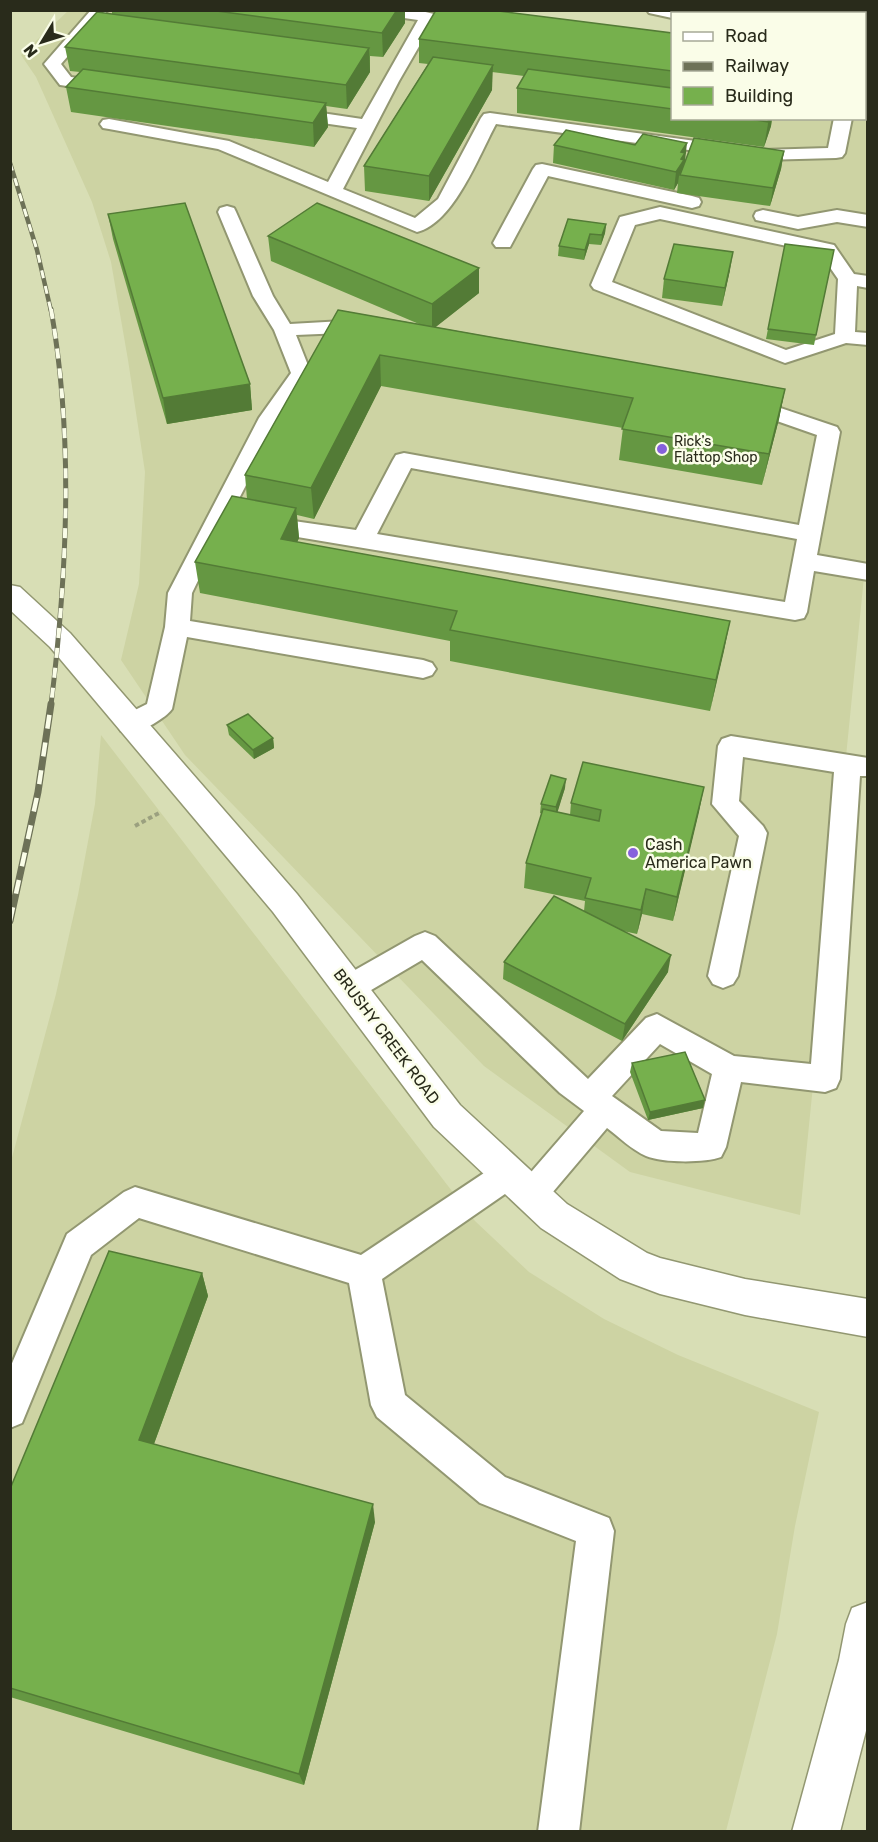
<svg xmlns="http://www.w3.org/2000/svg" width="878" height="1842" font-family="Rubik,sans-serif">
<rect width="100%" height="100%" fill="#d8deb5"/>
<g fill="#cdd3a3">
<polygon points="68,11 472,11 672,33 672,118 864,118 865,54 867,54 867,547 800,1215 630,1172 484,1066 185,755 121,660 139,584 145,472 128,360 111,262 92,202 36,77 21,55"/>
<polygon points="101,735 475,1221 529,1272 604,1319 678,1355 819,1412 795,1526 777,1634 726,1831 11,1831 10,1165 56,994 78,895 95,804"/>
</g>
<g fill="none" stroke-linecap="round" stroke-linejoin="round">
<g stroke="#929771" stroke-width="4">
<g id="service">
<polygon points="91,10 108,10 61,64 71,77 115,83 117,87 115,91 109,92 60,85 44,64"/>
<path d="M 375,10 L 417,10 L 434,14 L 436,17 L 399,81 L 343,189 L 415,218 L 438,199 L 481,118 L 484,114 L 490,113 L 762,150 L 828,148 L 834,118 L 852,118 L 845,153 L 842,157 L 836,158 L 762,160 L 496,124 C 479,155 454,223 417,232 L 218,149 L 109,129 L 103,128 L 100,124 L 103,120 L 109,119 L 229,141 L 328,182 L 357,128 L 288,118 L 282,117 L 279,113 L 282,109 L 288,108 L 362,119 L 418,20 L 383,15 Z"/>
<polygon points="647,10 684,10 687,14 672,14 672,18 649,13"/>
<polygon points="728,10 750,10 753,14 731,14"/>
<polygon points="864,62 868,63 868,73 864,72"/>
<polygon points="542,164 692,196 699,198 701,202 699,206 692,208 548,176 510,247 496,247 493,243 533,169 536,165"/>
<path d="M 227,206 L 234,208 L 236,212 L 273,296 L 290,324 L 343,321 L 374,328 L 377,332 L 374,336 L 367,338 L 343,333 L 296,335 L 311,373 L 281,418 L 232,512 L 356,530 L 393,460 L 396,455 L 404,453 L 799,525 L 817,435 L 734,406 L 731,401 L 734,396 L 742,395 L 837,427 L 840,432 L 817,555 L 868,564 L 868,580 L 814,571 L 807,612 L 804,618 L 795,620 L 225,525 L 192,593 L 190,621 L 423,660 L 432,663 L 436,669 L 432,675 L 423,678 L 187,637 L 172,709 C 167,717 141,733 130,733 C 130,733 122,731 121,731 L 117,724 L 121,717 L 147,704 L 165,627 L 168,593 L 259,418 L 291,373 L 274,330 L 253,296 L 218,212 L 220,208 ZM 411,468 L 797,539 L 785,602 L 377,534 Z"/>
<path d="M 660,207 L 834,245 L 854,274 L 868,276 L 868,288 L 857,286 L 855,332 L 868,333 L 868,345 L 846,343 L 785,363 L 594,289 L 591,285 L 620,217 ZM 660,219 L 820,253 L 838,279 L 835,334 L 786,350 L 612,282 L 635,225 Z"/>
<polygon points="763,210 798,217 837,210 868,215 868,227 837,222 798,229 756,220 754,216 756,212"/>
<path d="M 731,736 L 868,758 L 868,776 L 860,776 L 840,1079 L 836,1088 L 825,1092 L 741,1082 L 726,1147 L 721,1157 C 705,1163 662,1163 646,1156 C 632,1150 619,1137 607,1128 L 541,1206 L 530,1211 L 519,1206 L 514,1196 L 519,1186 L 584,1111 L 560,1093 L 422,960 L 361,996 L 351,999 L 341,996 L 336,987 L 341,978 L 415,936 L 425,932 L 435,936 L 588,1079 L 646,1018 L 657,1014 L 734,1056 L 811,1064 L 834,772 L 743,757 L 739,801 L 763,826 L 767,833 L 738,976 L 733,984 L 723,988 L 713,984 L 708,976 L 739,836 L 712,804 L 718,746 L 722,739 ZM 660,1044 L 712,1074 L 698,1133 L 661,1131 L 612,1096 Z"/>
<polygon points="507,1161 518,1165 523,1175 518,1185 382,1279 405,1395 505,1477 609,1518 614,1531 579,1832 538,1832 576,1541 480,1503 377,1417 371,1405 349,1283 139,1218 91,1255 22,1423 10,1428 10,1368 67,1234 124,1192 135,1187 361,1255 496,1165"/>
</g>
</g>
<g stroke="#929771" stroke-width="3">
<polygon id="tertiary" points="10,585 20,587 70,633 297,894 460,1105 567,1204 647,1253 660,1258 745,1279 868,1299 868,1337 745,1315 660,1294 620,1279 541,1228 434,1127 273,912 50,647 10,610"/>
</g>
<g stroke="#929771" stroke-width="3">
<polygon id="primary" points="868,1602 868,1723 840,1832 792,1832 839,1660 846,1624 852,1608"/>
</g>
<polyline stroke="#9ba07f" stroke-width="4" stroke-dasharray="4.5 3" stroke-linecap="butt" points="135,826 159,813"/>
<use href="#service" fill="#fff" fill-rule="evenodd"/>
<use href="#tertiary" fill="#fff" fill-rule="evenodd"/>
<use href="#primary" fill="#fff" fill-rule="evenodd"/>
<g stroke="#6d7157" stroke-width="4.5">
<polyline id="rail-far2" points="10,163 37,250 51,311"/>
</g>
<g stroke="#6d7157" stroke-width="5">
<path id="rail-far1" d="M 51,309 C 74,440 67,574 51,705"/>
</g>
<g stroke="#6d7157" stroke-width="7">
<polyline id="rail" points="10,921 38,792 51,704"/>
</g>
<use href="#rail-far2" stroke="#fafde8" stroke-width="3" stroke-dasharray="8" stroke-linecap="butt"/>
<use href="#rail-far1" stroke="#fafde8" stroke-width="4" stroke-dasharray="10" stroke-linecap="butt"/>
<use href="#rail" stroke="#fafde8" stroke-width="4.5" stroke-dasharray="14" stroke-linecap="butt"/>
</g>
<g fill="#659742">
<polygon points="112,10 405,10 405,23 383,57 370,56 370,72 347,109 326,106 328,127 314,147 71,112 66,87 80,72 70,71 65,47 112,14"/>
<polygon points="832,10 858,10 857,14 841,14 832,12"/>
<polygon points="672,33 672,118 772,118 771,126 764,147 517,113 517,88 524,76 492,72 492,90 429,201 365,191 364,166 428,64 419,63 419,39"/>
<polygon points="554,145 685,161 784,151 781,169 770,206 677,193 678,183 674,190 553,163"/>
<polygon points="108,214 250,384 252,410 167,424 113,239"/>
<polygon points="606,224 605,233 601,245 589,244 584,260 558,256 559,246"/>
<polygon points="268,236 479,268 479,293 435,327 785,389 779,419 762,485 619,460 623,428 381,386 314,519 297,515 299,538 297,542 730,621 710,711 450,661 450,641 200,593 195,562 247,499 245,475 338,310 419,324 271,261"/>
<polygon points="785,244 834,250 814,345 766,339"/>
<polygon points="730,270 722,306 662,298 664,279"/>
<polygon points="227,725 273,738 274,748 254,759 229,735"/>
<polygon points="704,787 673,921 642,914 637,934 623,931 668,972 622,1041 503,979 504,962 584,911 585,901 524,888 526,863 542,814 540,813 541,804 565,788 557,812 570,815 571,803"/>
<polygon points="632,1063 703,1108 648,1120 630,1072"/>
<polygon points="202,1273 208,1296 154,1444 375,1522 304,1785 10,1697 10,1489"/>
</g>
<g fill="#537b36">
<polygon points="397,10 405,10 405,23 383,57 382,33"/>
<polygon points="369,48 370,72 347,109 346,85"/>
<polygon points="493,65 492,90 429,201 429,176"/>
<polygon points="326,103 328,127 314,147 313,123"/>
<polygon points="769,118 772,118 771,126 764,147"/>
<polygon points="687,143 685,161 679,176 678,183 674,190 676,172 681,152"/>
<polygon points="784,151 781,169 770,206 773,188"/>
<polygon points="606,224 605,233 601,245 602,235"/>
<polygon points="590,234 589,244 584,260 585,250"/>
<polygon points="733,252 730,270 722,306 725,288"/>
<polygon points="479,268 479,293 432,330 432,304"/>
<polygon points="380,355 381,386 314,519 311,488"/>
<polygon points="250,384 252,410 167,424 163,398"/>
<polygon points="785,389 779,419 762,485 769,454"/>
<polygon points="296,508 299,538 284,570 281,539"/>
<polygon points="730,621 724,651 710,711 716,680"/>
<polygon points="273,738 274,748 254,759 253,750"/>
<polygon points="566,779 565,788 556,817 556,807"/>
<polygon points="704,787 699,812 673,921 677,897"/>
<polygon points="646,889 642,914 637,934 641,910"/>
<polygon points="671,955 668,972 622,1041 625,1024"/>
<polygon points="705,1100 703,1108 648,1120 650,1112"/>
<polygon points="202,1273 208,1296 148,1460 139,1440"/>
<polygon points="373,1504 375,1522 304,1785 299,1774"/>
</g>
<g fill="#76b04d" stroke="#537b36" stroke-width="1.5">
<polygon points="209,10 397,10 382,33"/>
<polygon points="436,10 491,10 672,33 672,71 419,39"/>
<polygon points="97,12 369,48 346,85 65,47"/>
<polygon points="433,57 493,65 429,176 364,166"/>
<polygon points="83,69 326,103 313,123 66,87"/>
<polygon points="528,69 672,88 672,109 517,88"/>
<polygon points="743,118 769,118 768,122"/>
<polygon points="566,130 635,145 643,134 687,143 681,152 685,153 681,159 684,160 676,172 554,145"/>
<polygon points="694,138 784,151 773,188 680,175"/>
<polygon points="185,203 250,384 163,398 108,214"/>
<polygon points="317,203 479,268 432,304 268,236"/>
<polygon points="568,219 606,224 602,235 590,234 585,250 559,246"/>
<polygon points="674,244 733,252 725,288 664,279"/>
<polygon points="785,244 834,250 816,335 768,329"/>
<polygon points="338,310 785,389 769,454 622,429 633,398 380,355 311,488 245,475"/>
<polygon points="232,496 296,508 281,539 730,621 716,680 450,630 457,611 195,562"/>
<polygon points="248,714 273,738 253,750 227,725"/>
<polygon points="583,762 704,787 677,897 646,889 641,910 585,898 591,878 526,863 543,809 599,821 601,810 571,803"/>
<polygon points="551,775 566,779 556,807 541,804"/>
<polygon points="554,896 671,955 625,1024 504,962"/>
<polygon points="685,1052 705,1100 650,1112 632,1063"/>
<polygon points="109,1251 202,1273 139,1440 373,1504 299,1774 10,1688 10,1489"/>
</g>
<g fill="#8661dc" stroke="#fafde8" stroke-width="2">
<circle cx="662" cy="449" r="6"/>
<circle cx="633" cy="853" r="6"/>
</g>
<g text-anchor="middle" stroke-width="5" stroke-linejoin="round" paint-order="stroke">
<g font-size="14" fill="#292b1b" stroke="#fafde8" text-anchor="start">
<text x="674" y="446">Rick's<tspan x="674" dy="16">Flattop Shop</tspan></text>
</g>
<g font-size="16" fill="#292b1b" stroke="#fafde8" text-anchor="start">
<text x="645" y="850">Cash<tspan x="645" dy="18">America Pawn</tspan></text>
</g>
<g font-size="16" fill="#292b1b" stroke="#fafde8">
<text transform="translate(387 1036) rotate(53)" y="6">BRUSHY CREEK ROAD</text>
</g>
</g>
<rect width="878" height="1842" fill="none" stroke="#292b1b" stroke-width="24"/>
<rect x="671" y="12" width="195" height="108" fill="#fafde8" stroke="#a6a996" stroke-width="1.5"/>
<rect x="683" y="32" width="30" height="9" fill="#ffffff" stroke="#a6a996" stroke-width="1.5"/>
<text x="725" y="42" font-size="18" fill="#292b1b">Road</text>
<rect x="683" y="62" width="30" height="9" fill="#6d7157" stroke="#a6a996" stroke-width="1.5"/>
<text x="725" y="72" font-size="18" fill="#292b1b">Railway</text>
<rect x="683" y="87" width="30" height="18" fill="#76b04d" stroke="#a6a996" stroke-width="1.5"/>
<text x="725" y="102" font-size="18" fill="#292b1b">Building</text>
<g transform="translate(42 42) rotate(232)" stroke="#fafde8" stroke-width="4.5" paint-order="stroke">
<path d="M0-4.5L10 22L0 15L-10 22Z" fill="#292b1b"/>
<text y="-9" font-size="16" font-weight="bold" text-anchor="middle" fill="#292b1b">N</text>
</g>
</svg>
